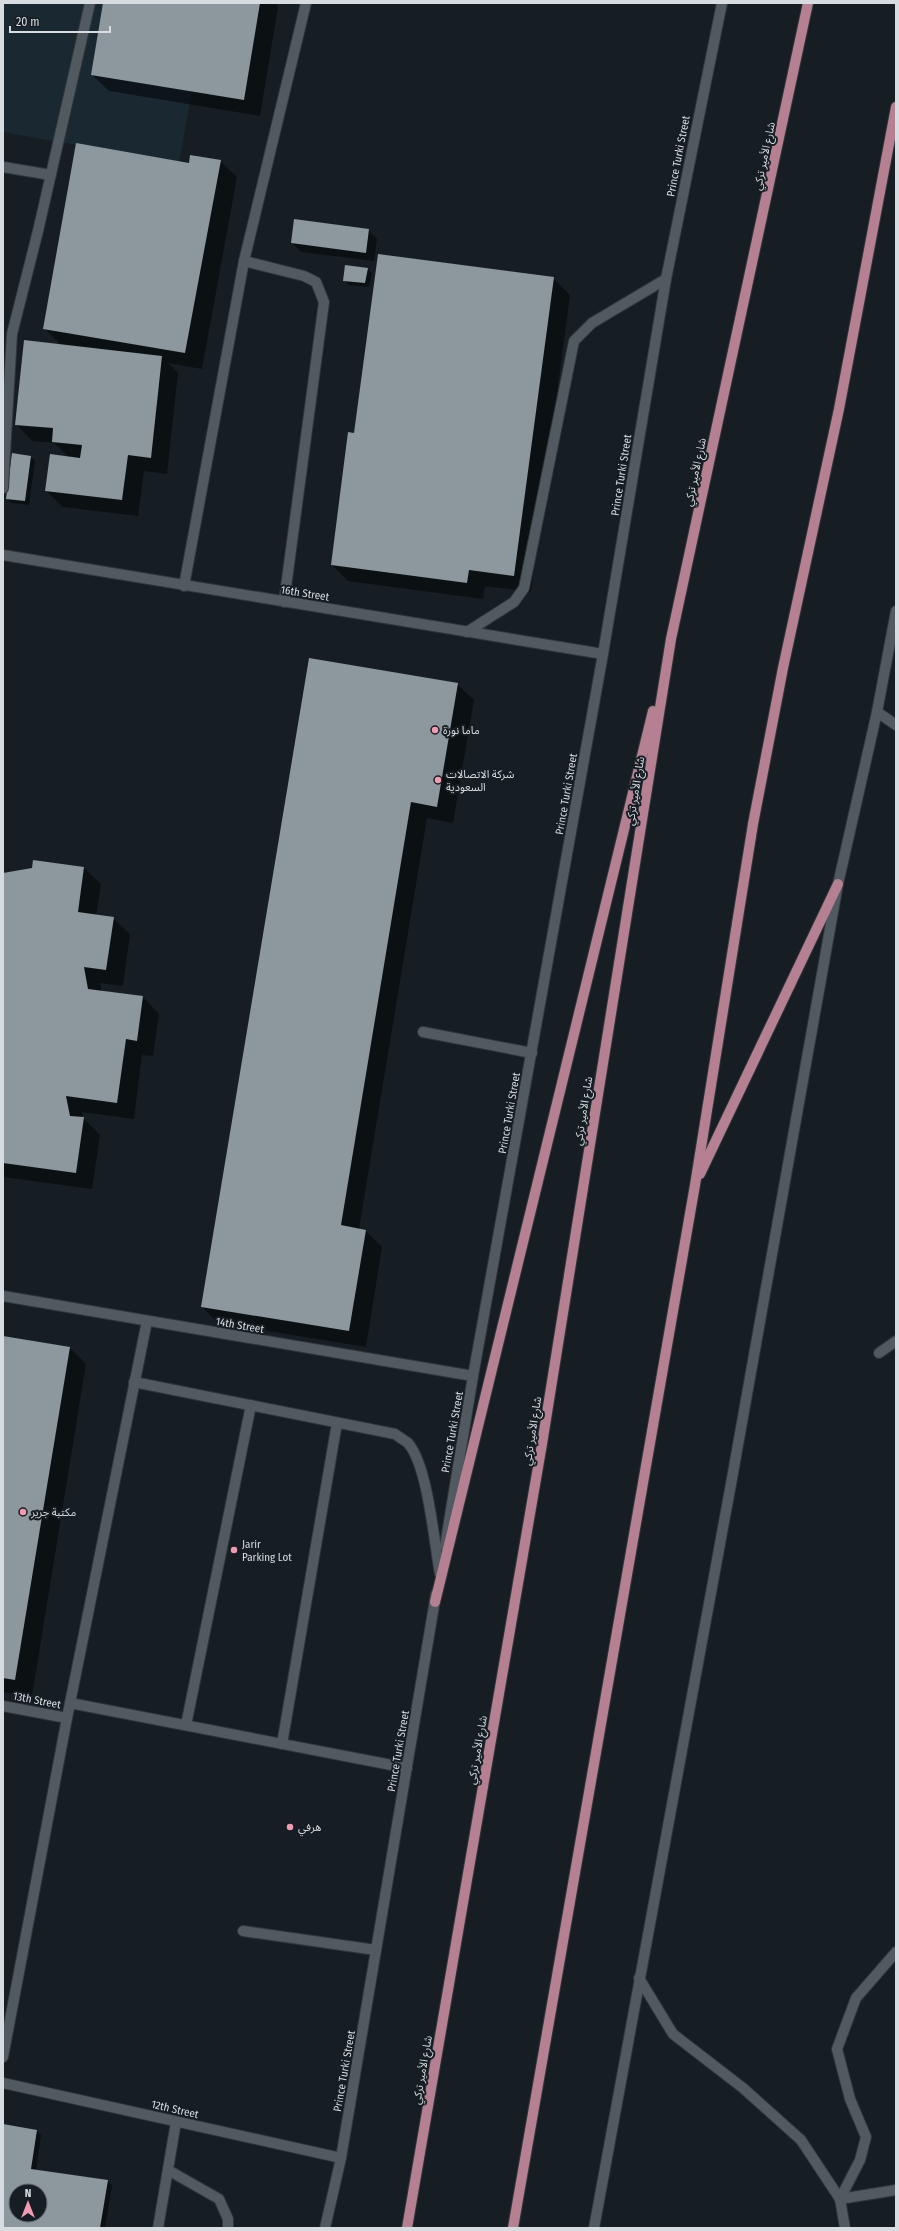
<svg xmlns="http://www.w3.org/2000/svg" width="899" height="2231" font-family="'Fira Sans Condensed','Noto Sans Arabic',sans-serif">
<rect width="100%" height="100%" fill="#161e24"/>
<polygon fill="#1a2931" points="3,3 207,3 179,163 3,132"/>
<g fill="#0007" fill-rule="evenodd">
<polygon points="104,3 275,3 278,7 260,116 109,91 92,75"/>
<polygon points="220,161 237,177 202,369 168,363 178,373 167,474 144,471 138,516 63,507 46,491 69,457 54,443 32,441 16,424 61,345 44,328 190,164"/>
<polygon points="368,230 377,239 374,261 301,252 292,243"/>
<polygon points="367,269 372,273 369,287 349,285 344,280"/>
<polygon points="553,278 570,295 531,592 485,586 483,599 348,581 332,565 355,434"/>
<polygon points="31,457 35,461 29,505 11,503 7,499"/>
<polygon points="457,684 474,700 453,823 427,818 359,1229 366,1231 382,1247 366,1347 218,1323 202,1307"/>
<polygon points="34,861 84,868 101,884 96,916 113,918 130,934 123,986 100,983 102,992 143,997 159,1014 153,1056 142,1055 134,1119 82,1112 83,1118 100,1135 92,1189 3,1177 3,875 33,869"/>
<polygon points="3,1337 70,1348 86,1364 32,1696 3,1692"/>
<path d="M 3,2125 L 37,2131 L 41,2135 L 36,2171 L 108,2181 L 112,2185 L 105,2228 L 3,2228 ZM 16,2191 L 40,2191 L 40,2215 L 16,2215 Z"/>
</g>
<g fill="#8c979e" fill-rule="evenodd">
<polygon points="103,3 260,3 244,100 91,75"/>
<polygon points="76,143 189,163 190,155 221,160 185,353 43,329"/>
<polygon points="294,219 369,229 366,253 291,243"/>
<polygon points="378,254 554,277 514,576 469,570 467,583 331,565 348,432 354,433"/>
<polygon points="345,265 368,268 365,283 343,281"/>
<polygon points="24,340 162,356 151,458 128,455 122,500 45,491 50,454 80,458 82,445 52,442 53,428 15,425"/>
<polygon points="12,453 31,456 25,501 6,499"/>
<polygon points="309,658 458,683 437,807 411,802 341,1225 366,1230 349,1331 201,1307"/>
<polygon points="33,860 84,867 78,912 114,917 106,970 84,967 88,989 143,996 137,1041 126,1039 117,1103 66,1096 70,1116 84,1117 76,1173 3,1163 3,873 32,868"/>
<polygon points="3,1336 70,1347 15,1680 3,1678"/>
<path d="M 3,2124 L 37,2130 L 31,2169 L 108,2180 L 100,2228 L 3,2228 ZM 16,2191 L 40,2191 L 40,2215 L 16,2215 Z"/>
</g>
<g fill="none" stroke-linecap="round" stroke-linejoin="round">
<g stroke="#31373b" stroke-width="12">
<g id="minor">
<polyline points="3,167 51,175"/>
<polyline points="244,261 304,276 316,282 324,302 284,602"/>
<polyline points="3,488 12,334 38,231 90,3"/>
<polyline points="3,555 603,654"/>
<polyline points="184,586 244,261 306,3"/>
<polyline points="467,632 514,602 524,588 574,341 592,323 666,279"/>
<polyline points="877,712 896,725"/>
<polyline points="423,1032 532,1053"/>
<polyline points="3,1296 473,1376"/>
<polyline points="879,1353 896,1341"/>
<path d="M 134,1382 L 395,1434 C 399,1437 404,1440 408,1443 C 428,1466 434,1542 440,1574"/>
<polyline points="445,1546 473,1376 603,654 666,279 722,3"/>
<polyline points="70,1703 407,1768"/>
<polyline points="3,1706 67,1718"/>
<polyline points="186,1725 251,1405"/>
<polyline points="282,1744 337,1423"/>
<polyline points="243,1931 376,1950"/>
<polyline points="639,1978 673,2034 743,2088 801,2140 840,2199 845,2228"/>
<polyline points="3,2057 67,1718 147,1321"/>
<polyline points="3,2083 341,2158"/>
<polyline points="168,2170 219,2199 228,2219 228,2228"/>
<polyline points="840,2199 860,2160 866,2137 850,2099 837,2049 856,1998 896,1952"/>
<polyline points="840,2199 896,2190"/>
<polyline points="158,2228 176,2122"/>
<polyline points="325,2228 341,2158 436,1594"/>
<polyline points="594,2228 731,1484 838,884 877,712 896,611"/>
</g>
</g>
<g stroke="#31373b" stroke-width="12">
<g id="major">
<polyline points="700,1174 838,884"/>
<polyline points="435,1602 653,711"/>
<polyline points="407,2228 542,1444 671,639 808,3"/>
<polyline points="513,2228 695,1185 753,824 783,668 839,409 896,107"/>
</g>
</g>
<use href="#minor" stroke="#515a61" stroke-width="10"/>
<use href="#major" stroke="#b58092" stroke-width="10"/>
</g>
<g fill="#f29ab0" stroke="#161e24" stroke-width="1.5">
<circle cx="435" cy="730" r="4"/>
<circle cx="438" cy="780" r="4"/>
<circle cx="23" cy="1512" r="4"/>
<circle cx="234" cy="1550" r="4"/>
<circle cx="290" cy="1827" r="4"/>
</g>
<g text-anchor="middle" stroke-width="4" stroke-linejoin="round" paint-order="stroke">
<g font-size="11" fill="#d6dce0" stroke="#161e24">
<text transform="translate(678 156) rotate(-79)" y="4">Prince Turki Street</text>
<text transform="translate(764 156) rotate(-78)" y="4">شارع الأمير تركي</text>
<text transform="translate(695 472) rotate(-78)" y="4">شارع الأمير تركي</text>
<text transform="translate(621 475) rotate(-81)" y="4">Prince Turki Street</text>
<text transform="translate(305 593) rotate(9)" y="4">16th Street</text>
<text transform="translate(635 791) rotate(-81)" y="4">شارع الأمير تركي</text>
<text transform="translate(566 794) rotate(-80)" y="4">Prince Turki Street</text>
<text transform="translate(583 1111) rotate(-81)" y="4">شارع الأمير تركي</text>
<text transform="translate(509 1113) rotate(-80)" y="4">Prince Turki Street</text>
<text transform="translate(240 1325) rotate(10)" y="4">14th Street</text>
<text transform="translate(532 1431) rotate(-81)" y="4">شارع الأمير تركي</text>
<text transform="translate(452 1432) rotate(-80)" y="4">Prince Turki Street</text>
<text transform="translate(37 1700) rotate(11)" y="4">13th Street</text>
<text transform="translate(477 1750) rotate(-80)" y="4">شارع الأمير تركي</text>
<text transform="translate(398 1751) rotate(-80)" y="4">Prince Turki Street</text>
<text transform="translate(422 2070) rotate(-80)" y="4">شارع الأمير تركي</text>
<text transform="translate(344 2071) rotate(-80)" y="4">Prince Turki Street</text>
<text transform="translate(175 2109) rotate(13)" y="4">12th Street</text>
</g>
<g font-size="11" fill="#d6dce0" stroke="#161e24" text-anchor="start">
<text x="443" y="734">ماما نورة</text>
<text x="446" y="778">شركة الاتصالات<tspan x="446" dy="13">السعودية</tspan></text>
<text x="31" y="1516">مكتبة جرير</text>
<text x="242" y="1548">Jarir<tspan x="242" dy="13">Parking Lot</tspan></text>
<text x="298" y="1831">هرفي</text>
</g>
</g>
<rect width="899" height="2231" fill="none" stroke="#d6dce0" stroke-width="8"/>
<g transform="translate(28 2203)"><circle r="19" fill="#161e24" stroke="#636a6f"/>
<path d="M0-3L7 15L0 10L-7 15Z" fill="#f29ab0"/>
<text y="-6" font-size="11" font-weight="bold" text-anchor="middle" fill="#d6dce0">N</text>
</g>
<path d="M10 26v6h100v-6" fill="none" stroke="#d6dce0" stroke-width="2"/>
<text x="16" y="26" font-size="12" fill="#d6dce0" stroke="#161e24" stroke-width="3" paint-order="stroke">20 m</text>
</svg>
